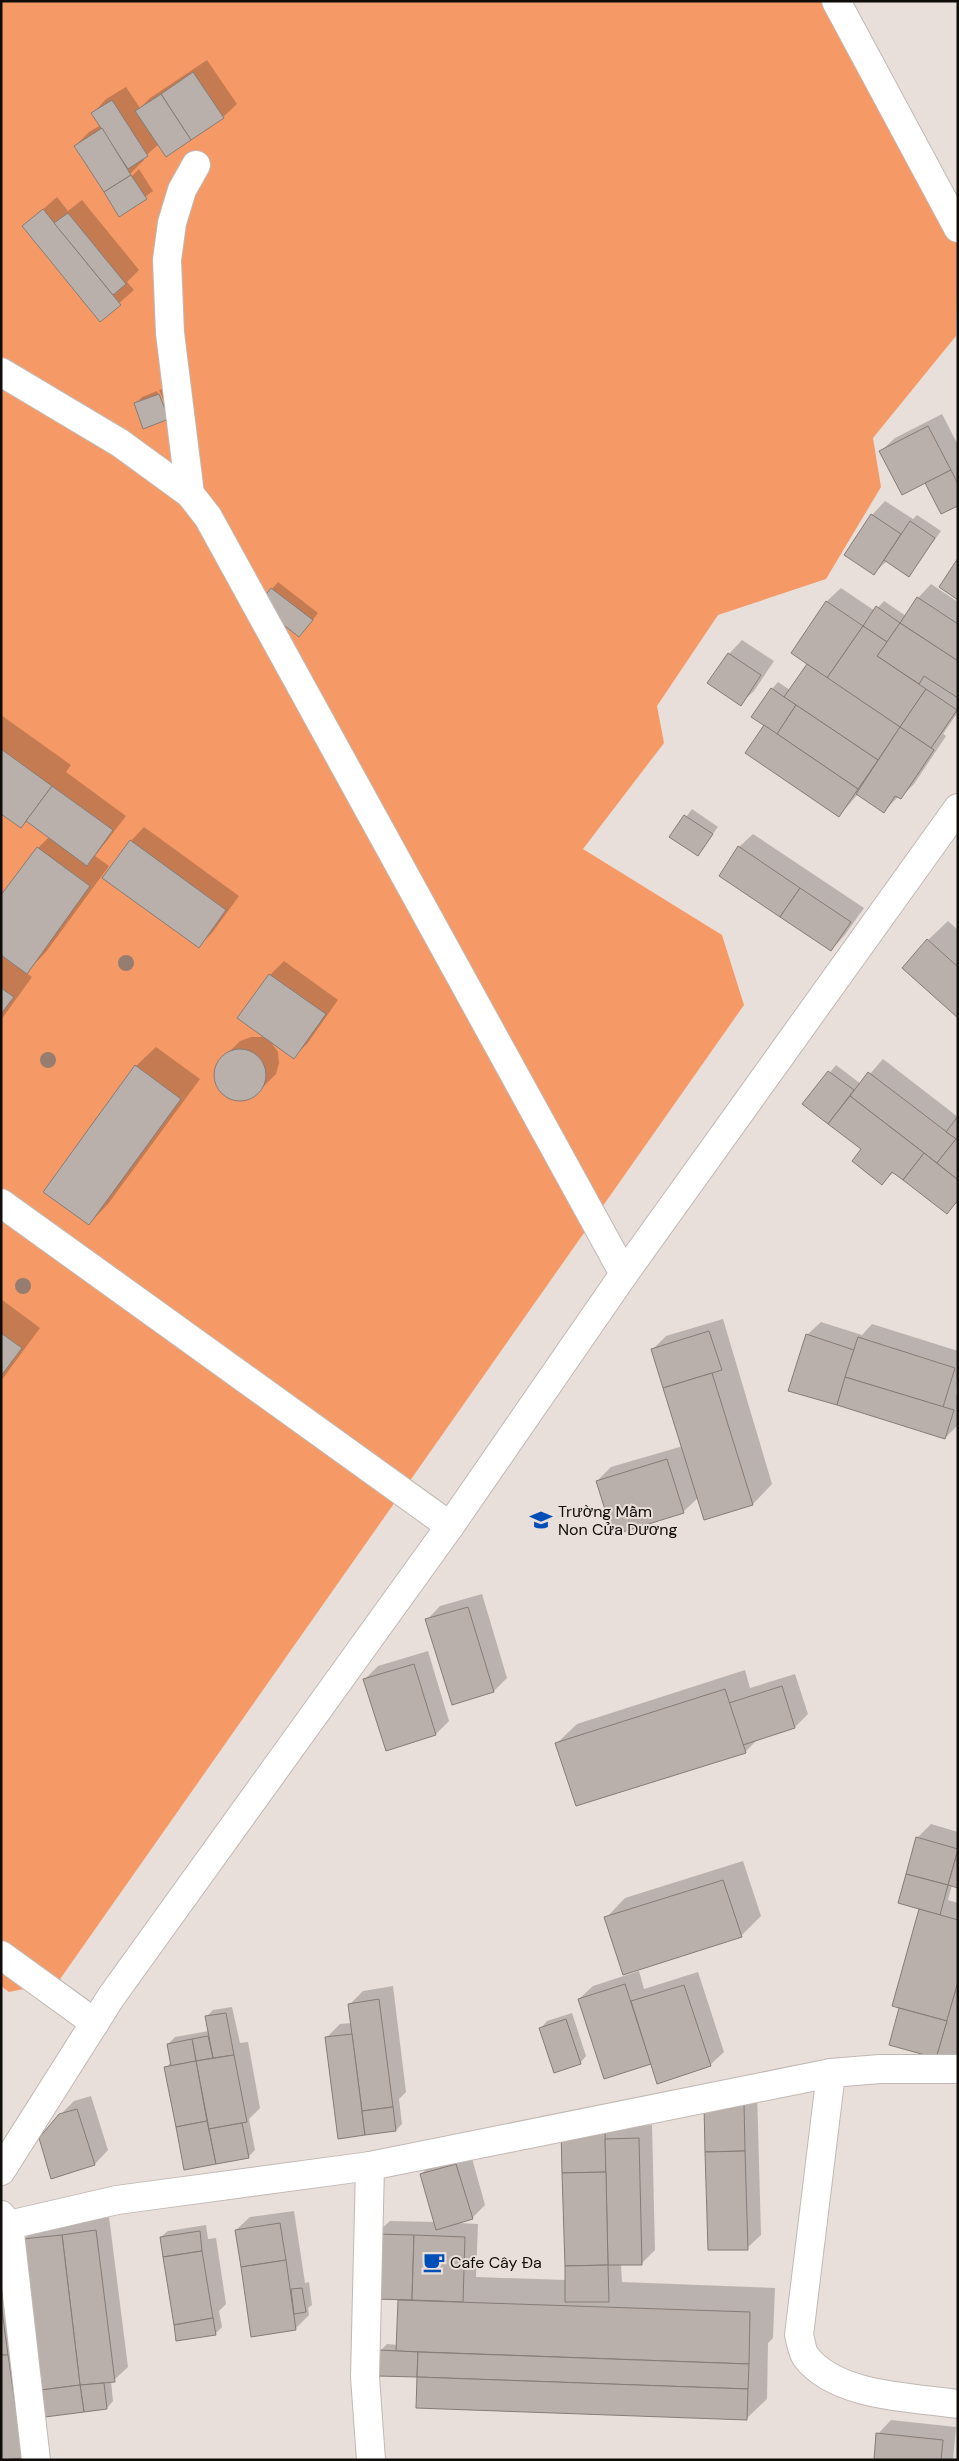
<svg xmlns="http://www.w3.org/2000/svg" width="959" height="2461" font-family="'DM Sans',sans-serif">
<rect width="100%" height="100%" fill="#e9dfda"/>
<polygon fill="#f59a67" points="1,1 825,1 958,245 956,336 873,438 881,487 826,579 718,615 657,706 664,743 583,849 722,935 744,1005 58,1982 9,1992 1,1986"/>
<g fill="#0003">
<polygon points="207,60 237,104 223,117 159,144 143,158 144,160 126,178 128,180 139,169 153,191 120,215 75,146 89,132 101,125 93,113 106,99 126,87 140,108 150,98"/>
<polygon points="57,197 68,211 82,200 139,270 127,282 134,290 100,320 23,227"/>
<polygon points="166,388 175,411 169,418 144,427 135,404 142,397 157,391 167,416 170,416 159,390"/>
<polygon points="942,414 958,445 958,504 881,451 895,438"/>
<polygon points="885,501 913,519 917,515 941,531 909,575 887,561 874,573 846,555 872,515"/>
<polygon points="278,582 318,613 306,629 272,589"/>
<polygon points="931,584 958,602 958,712 943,734 946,736 914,784 901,797 899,796 884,811 858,794 839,816 765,726 772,689 778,682 790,690 809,664 793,653 827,601 841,588 875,611 884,601 906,616 918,598"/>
<polygon points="742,640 774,661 754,691 740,704 729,654"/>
<polygon points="1,715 71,765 66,772 126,816 95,856 109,866 46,952 26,973 32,977 1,1020 1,898 38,848 49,837 27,821 21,827 1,812"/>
<polygon points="692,809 718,827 698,854 671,837"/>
<polygon points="144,827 239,896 212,933 199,946 131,841"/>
<polygon points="753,834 864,908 844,936 831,950 739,847"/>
<polygon points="948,921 958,930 958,1017 928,940"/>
<polygon points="284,961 338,1000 307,1044 293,1057 270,1041 278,1052 279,1063 276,1074 254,1096 244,1100 232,1099 223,1093 217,1084 215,1073 218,1063 240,1041 251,1037 265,1037 239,1018 270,975"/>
<polygon points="156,1047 200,1079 108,1204 89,1224 136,1066"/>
<polygon points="883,1059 958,1117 958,1201 947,1212 894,1172 882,1183 863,1149 804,1104 836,1065 861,1084"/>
<polygon points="1,1299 40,1328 1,1381"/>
<polygon points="723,1319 772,1484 753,1504 705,1519 699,1497 683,1512 597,1481 611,1467 683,1446 652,1350 666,1336"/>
<polygon points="821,1322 862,1335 872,1324 958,1351 956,1394 958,1394 958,1425 945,1438 807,1335"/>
<polygon points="482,1594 507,1678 494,1691 453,1703 427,1620 440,1606"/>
<polygon points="428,1651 449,1721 436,1734 386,1750 365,1679 378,1666"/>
<polygon points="745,1670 750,1688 795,1674 808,1714 795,1727 758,1739 745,1752 557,1743 577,1724"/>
<polygon points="931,1824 958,1832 958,1887 952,1885 948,1900 958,1903 958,2062 890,2044 901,2007 920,1910 917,1838"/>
<polygon points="743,1861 761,1916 741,1936 606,1918 625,1898"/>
<polygon points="639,1971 644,1989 698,1972 724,2052 710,2065 652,2062 579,1999 593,1986"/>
<polygon points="393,1986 406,2092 399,2099 402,2124 396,2130 339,2137 326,2038 340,2024 352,2023 350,2004 363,1991"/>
<polygon points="232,2007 240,2043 248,2042 260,2108 249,2119 255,2150 248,2157 185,2169 166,2068 171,2062 168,2044 175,2037 209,2031 206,2017 213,2010"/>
<polygon points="572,2013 586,2056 580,2063 541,2028 547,2021"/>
<polygon points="757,2090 761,2235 747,2248 705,2105"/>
<polygon points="91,2096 108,2150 95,2164 52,2178 60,2115 74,2101"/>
<polygon points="652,2125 655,2250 641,2264 621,2264 622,2282 775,2288 773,2338 768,2343 767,2399 747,2418 419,2374 380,2351 387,2344 398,2345 399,2299 376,2234 390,2221 436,2222 421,2174 435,2161 470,2151 485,2205 472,2218 458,2223 478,2224 476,2277 566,2280 563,2131 618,2126"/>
<polygon points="294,2211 305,2283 309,2282 312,2305 308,2308 309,2315 296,2328 252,2335 236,2230 250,2217"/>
<polygon points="109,2217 128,2367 114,2380 111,2381 113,2401 107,2408 46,2415 24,2239 43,2220 82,2221"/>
<polygon points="206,2225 208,2239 216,2238 226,2304 219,2311 222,2327 215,2334 161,2237 168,2231"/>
<polygon points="1,2242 36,2443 13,2460 1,2460"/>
<polygon points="891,2420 956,2427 953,2460 875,2460 878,2434"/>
</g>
<g fill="#b9b0ab" stroke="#857c77">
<polygon points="193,72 224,118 191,140 161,94"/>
<polygon points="161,94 191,140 166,157 135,111"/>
<polygon points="112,100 148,156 128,169 91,113"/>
<polygon points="102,128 131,175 104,192 74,146"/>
<polygon points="131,175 147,199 119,217 104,192"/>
<polygon points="43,209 121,305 100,322 22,226"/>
<polygon points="68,213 126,284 113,295 54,223"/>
<polygon points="159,394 169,419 143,429 134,403"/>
<polygon points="928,426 951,470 902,495 879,451"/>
<polygon points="951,470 958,484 958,506 941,514 925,483"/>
<polygon points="871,514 901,534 874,575 844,555"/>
<polygon points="910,521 935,538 909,577 884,560"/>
<polygon points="958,558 958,600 939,587"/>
<polygon points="271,588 313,620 299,637 258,605"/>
<polygon points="917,597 958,624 958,661 900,623"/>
<polygon points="826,601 863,626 827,678 791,653"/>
<polygon points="876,606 900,623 887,642 863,626"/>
<polygon points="900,623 958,661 958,698 924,676 919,684 877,656"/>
<polygon points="863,626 887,642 877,656 926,689 900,727 827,678"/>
<polygon points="728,653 761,675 741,706 707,683"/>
<polygon points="807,664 900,727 878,760 784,697"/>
<polygon points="771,688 796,705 777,734 751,717"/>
<polygon points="926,689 957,710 931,748 900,727"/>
<polygon points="796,705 878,760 858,789 777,734"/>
<polygon points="764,725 858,789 839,817 745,753"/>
<polygon points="900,727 934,750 901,799 895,796 884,813 856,794"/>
<polygon points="1,749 52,786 21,828 1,814"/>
<polygon points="52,786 113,830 87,866 26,821"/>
<polygon points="684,815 713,834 698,856 669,837"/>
<polygon points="130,840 226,910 199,948 102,878"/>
<polygon points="738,846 800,888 780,917 719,876"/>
<polygon points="37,847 90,886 27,974 1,955 1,895"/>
<polygon points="800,888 851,922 831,951 780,917"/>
<polygon points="927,939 958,967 958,1018 902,968"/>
<polygon points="269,974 326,1014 294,1059 237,1018"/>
<polygon points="1,988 14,997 1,1014"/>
<circle cx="240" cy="1075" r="26"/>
<polygon points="135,1065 181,1099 89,1225 43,1192"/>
<polygon points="828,1071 854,1090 828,1124 802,1104"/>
<polygon points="868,1072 956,1139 937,1163 850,1096"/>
<polygon points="850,1096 924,1153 903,1180 892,1172 882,1185 852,1161 861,1149 828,1124"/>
<polygon points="958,1116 958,1140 946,1132"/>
<polygon points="956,1139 958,1140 958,1180 937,1163"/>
<polygon points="924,1153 958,1180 958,1200 947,1214 903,1180"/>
<polygon points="709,1331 722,1370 663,1388 651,1349"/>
<polygon points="1,1333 22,1348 1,1376"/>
<polygon points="806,1334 854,1350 837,1405 788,1391"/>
<polygon points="858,1337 955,1368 943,1407 845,1377"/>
<polygon points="712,1373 753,1505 704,1520 663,1388"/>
<polygon points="845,1377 954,1410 945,1439 837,1405"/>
<polygon points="667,1459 684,1513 613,1535 596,1481"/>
<polygon points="468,1607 494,1692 452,1705 425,1619"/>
<polygon points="414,1664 436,1735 386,1751 363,1679"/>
<polygon points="782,1686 795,1728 743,1745 729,1703"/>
<polygon points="725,1689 746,1753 576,1806 555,1743"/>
<polygon points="916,1837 958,1849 948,1885 906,1874"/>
<polygon points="958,1850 958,1888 948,1885"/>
<polygon points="906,1874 948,1885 940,1915 898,1903"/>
<polygon points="723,1880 742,1937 623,1975 604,1917"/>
<polygon points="919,1909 958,1920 958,1982 947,2021 892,2006"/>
<polygon points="958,1982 958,2063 936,2058"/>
<polygon points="625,1984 651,2064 604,2079 578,1999"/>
<polygon points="684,1985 711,2066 657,2084 631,2001"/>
<polygon points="379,1999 393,2107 362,2111 348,2004"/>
<polygon points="899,2008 947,2021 936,2058 889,2045"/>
<polygon points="226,2013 234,2055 213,2058 205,2016"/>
<polygon points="566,2019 581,2064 554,2073 539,2028"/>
<polygon points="352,2034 365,2135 338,2139 325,2037"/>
<polygon points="208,2036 213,2058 196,2061 192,2039"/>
<polygon points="192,2039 196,2061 171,2066 167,2044"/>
<polygon points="234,2055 247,2122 209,2129 196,2061"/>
<polygon points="196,2061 207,2121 176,2127 164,2067"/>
<polygon points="744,2103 745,2151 705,2152 704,2104"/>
<polygon points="393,2107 396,2131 365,2135 362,2111"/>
<polygon points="77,2109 95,2165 51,2179 39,2138 59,2114"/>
<polygon points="207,2121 216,2164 184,2170 176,2127"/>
<polygon points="242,2123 249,2158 216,2164 209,2129"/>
<polygon points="561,2130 605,2130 606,2172 562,2173"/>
<polygon points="639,2138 642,2265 608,2265 605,2139"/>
<polygon points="745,2151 748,2250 708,2250 705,2152"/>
<polygon points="456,2164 473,2219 436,2230 420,2174"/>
<polygon points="606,2172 608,2265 565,2266 562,2173"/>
<polygon points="280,2223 286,2260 241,2267 235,2230"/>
<polygon points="96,2230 115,2382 80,2385 62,2235"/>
<polygon points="200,2231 202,2251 163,2257 160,2237"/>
<polygon points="375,2234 414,2235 412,2300 373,2299"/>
<polygon points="62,2235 80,2385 41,2390 22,2239"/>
<polygon points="414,2235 465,2237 463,2302 412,2300"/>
<polygon points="202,2251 213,2318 174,2325 163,2257"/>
<polygon points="286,2260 296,2330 251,2337 241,2267"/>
<polygon points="608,2265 609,2302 565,2302 565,2266"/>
<polygon points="302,2288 306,2312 294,2314 291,2289"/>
<polygon points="398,2300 750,2312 749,2364 396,2351"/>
<polygon points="1,2303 8,2355 1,2355"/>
<polygon points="213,2318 216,2335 176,2341 174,2325"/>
<polygon points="379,2350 418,2352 417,2377 378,2376"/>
<polygon points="418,2352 749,2364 748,2389 417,2377"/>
<polygon points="1,2355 8,2355 23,2458 1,2460"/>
<polygon points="417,2377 748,2389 747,2420 416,2408"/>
<polygon points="104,2383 107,2409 84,2412 80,2385"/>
<polygon points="80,2385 84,2412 45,2417 41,2390"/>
<polygon points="876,2433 943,2440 941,2460 874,2460"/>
</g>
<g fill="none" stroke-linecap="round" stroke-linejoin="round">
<g stroke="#c1b8b3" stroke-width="30">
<g id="minor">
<polyline points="836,1 958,228"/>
<polyline points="1,372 120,443 190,494 208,517 624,1274"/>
<polyline points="190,494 170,333 167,260 172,223 182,190 196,165"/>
<polyline points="1,1203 450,1526"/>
<polyline points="1,1955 95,2023"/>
<path d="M 831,2073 L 799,2335 C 801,2342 802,2352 806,2357 C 837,2397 911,2397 958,2404"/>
<polyline points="370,2166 365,2377 371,2460"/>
<polyline points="1,2171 111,1997 450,1526 624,1274 958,808"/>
<polyline points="1,2215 9,2225 117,2200 370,2166 831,2073 880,2069 958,2069"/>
<polyline points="9,2225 36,2460"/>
</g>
</g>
<use href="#minor" stroke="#fff" stroke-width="28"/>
</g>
<g fill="#967d6f">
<circle cx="126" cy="963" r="8"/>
<circle cx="48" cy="1060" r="8"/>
<circle cx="23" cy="1286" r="8"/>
</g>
<defs>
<g id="school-bare" transform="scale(1.725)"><path d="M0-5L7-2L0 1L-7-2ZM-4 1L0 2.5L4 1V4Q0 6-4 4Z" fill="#004eb8" stroke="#e9dfda" stroke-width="2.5" paint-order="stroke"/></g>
<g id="cafe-bare" transform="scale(1.725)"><path d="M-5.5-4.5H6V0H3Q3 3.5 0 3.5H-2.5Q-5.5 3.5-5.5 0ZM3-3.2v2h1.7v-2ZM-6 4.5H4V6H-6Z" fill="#004eb8" stroke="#e9dfda" stroke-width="2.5" paint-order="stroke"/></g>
</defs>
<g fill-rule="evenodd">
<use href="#school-bare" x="541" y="1520"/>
<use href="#cafe-bare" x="434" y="2262"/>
</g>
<g text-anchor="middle" stroke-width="4" stroke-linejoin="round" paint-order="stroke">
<g font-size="16" fill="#0f0c0a" stroke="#e9dfda" text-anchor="start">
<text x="558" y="1517">Trường Mầm<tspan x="558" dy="18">Non Cửa Dương</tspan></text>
<text x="450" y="2268">Cafe Cây Đa</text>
</g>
</g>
<rect width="959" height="2461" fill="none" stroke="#0f0c0a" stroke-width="5"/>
</svg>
